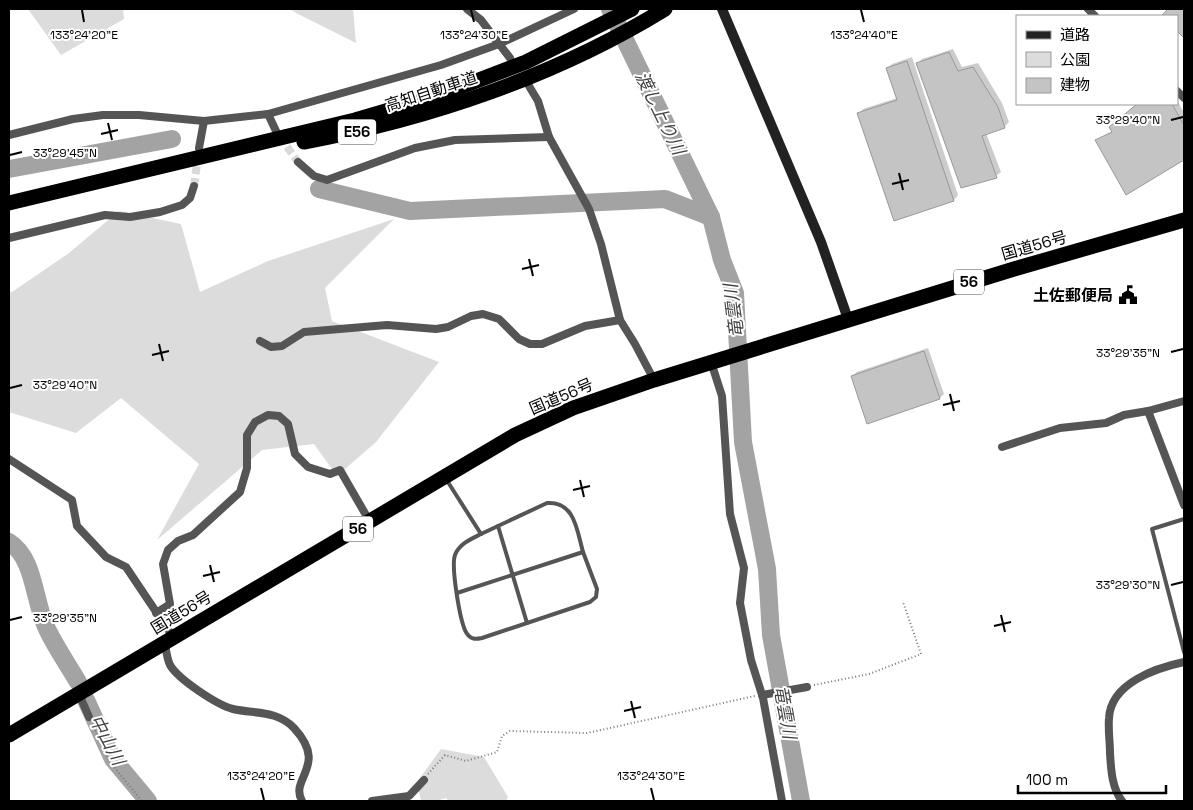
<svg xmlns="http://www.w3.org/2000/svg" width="1193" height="810" font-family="'Space Grotesk','Noto Sans JP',sans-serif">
<rect width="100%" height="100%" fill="#fff"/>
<g fill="#dcdcdc">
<polygon points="28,9 123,9 124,19 61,55"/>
<polygon points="290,9 353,9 356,43 296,13"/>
<polygon points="119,211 181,224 200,292 268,261 394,219 325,288 332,321 439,362 376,442 337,476 314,444 262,450 157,540 199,464 121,398 76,433 9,412 9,291 12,292 69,253"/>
<polygon points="441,749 484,757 508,797 506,801 449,801 446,798 436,801 421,801 417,782"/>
</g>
<g fill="#0003">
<polygon points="1170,9 1184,9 1184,37 1177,30 1177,16 1163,16"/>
<polygon points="953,49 962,67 978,63 1002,103 1009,122 1004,127 986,133 1001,172 996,176 917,64 922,59"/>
<polygon points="912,57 958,195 954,200 859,114 863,109 897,98 887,68 892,64"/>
<polygon points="1177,100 1184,113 1184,159 1127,193 1097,140 1113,131 1115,123 1137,104 1177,104"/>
<polygon points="928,348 944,394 940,398 852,376 857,372"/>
</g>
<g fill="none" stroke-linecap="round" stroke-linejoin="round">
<g stroke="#a3a3a3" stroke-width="18">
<polyline points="610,9 711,217 722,260 735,293 743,442 767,569 771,635 801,801"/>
<polyline points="9,169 172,139"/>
<polyline points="319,189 410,211 665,199 711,217"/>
<path d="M 9,542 C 36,559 33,602 48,631 C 57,649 68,665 78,682"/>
<polyline points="86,700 113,759 148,801"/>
</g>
</g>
<g fill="#c4c4c4" stroke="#999">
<polygon points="1168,9 1184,9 1184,38 1177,31 1177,16 1161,16"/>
<polygon points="949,52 958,71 973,67 998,107 1005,128 982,136 997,178 961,188 916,63"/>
<polygon points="907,61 954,201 894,221 857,113 897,100 886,68"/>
<polygon points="1137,104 1172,104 1184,125 1184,160 1126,195 1095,140 1112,132 1109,127"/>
<polygon points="924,351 940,399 867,424 851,376"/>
</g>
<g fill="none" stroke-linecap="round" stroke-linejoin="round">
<g stroke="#d9d9d9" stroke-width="8" stroke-dasharray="8 4" stroke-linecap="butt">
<polyline points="280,137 298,162"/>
<polyline points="194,186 198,157"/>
</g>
<g stroke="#777" stroke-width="2" stroke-dasharray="1 2.5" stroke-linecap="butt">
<polyline points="814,685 869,674 921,654 903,602"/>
<polyline points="92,724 109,761 142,801"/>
<polyline points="428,774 445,755 466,761 497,752 502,736 510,731 587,733 755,696"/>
</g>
<g stroke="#555" stroke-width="4">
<path d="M 446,479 L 481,534 L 547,503 C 575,501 577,531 583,552"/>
<polyline points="1184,519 1152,529 1184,652"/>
<polyline points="498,526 527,623"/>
<path d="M 457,593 L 583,552 L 597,589 L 596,597 L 590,602 L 482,638 C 477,639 472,640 468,635 C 460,627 451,566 455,555 C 459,544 471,539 481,534"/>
</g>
<g stroke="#555" stroke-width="8">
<polyline points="467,9 481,20 510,58"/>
<polyline points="1088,9 1095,16"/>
<polyline points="529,86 538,101 549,137 589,209 601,244 620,320 635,344 654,380"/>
<polyline points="1177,91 1184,98"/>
<polyline points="268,114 441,65 499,44 574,9"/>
<polyline points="9,135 73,119 103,115 139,115 204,121 268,114 276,131"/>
<polyline points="199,148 204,121"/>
<polyline points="298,162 314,176 327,180 415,148 455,140 549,137"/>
<polyline points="9,238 105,215 130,217 160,212 182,205 190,198 194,186"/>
<polyline points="260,341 271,347 282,346 304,332 387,325 436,329 448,327 471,316 483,314 499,319 519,339 530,344 542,344 585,326 620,320"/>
<polyline points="711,362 722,396 730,514 744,568 740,603 751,660 763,698 782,801"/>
<polyline points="1148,411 1184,505"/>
<polyline points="1002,447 1060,428 1106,423 1124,415 1148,411 1184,401"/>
<polyline points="9,459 72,500 77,526 106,557 126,567 173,637"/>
<polyline points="156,613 170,604 163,564 168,550 178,541 193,535 240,492 247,468 247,435 255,422 268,415 279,416 288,424 295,454 308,467 330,474 340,470 370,522"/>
<path d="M 165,643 C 166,650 167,659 170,665 C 178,679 217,705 233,709 C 254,714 277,710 294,728 C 329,766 289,778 302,801"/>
<polyline points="79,694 89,717"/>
<polyline points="762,695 807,687"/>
<polyline points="372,801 409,796 424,780"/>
<path d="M 1122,801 C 1112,788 1111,770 1110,753 C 1110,742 1108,730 1109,718 C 1111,683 1156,668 1184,662"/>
</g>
<polyline stroke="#222" stroke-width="10" points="722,9 821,242 848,319"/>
<g stroke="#000" stroke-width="15">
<path d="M 304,142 C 429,119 556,76 665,9"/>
<polyline points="9,203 355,120 437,96 526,62 632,9"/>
<polyline points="9,735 515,435 573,408 654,380 1014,269 1184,220"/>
</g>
</g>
<path fill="none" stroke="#000" stroke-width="2" d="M 82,10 L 84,22M 471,10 L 474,22M 861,10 L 864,22M 1171,120 L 1183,117M 108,123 L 112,140M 101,134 L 118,130M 10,155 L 22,152M 899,173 L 903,190M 892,184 L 909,180M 529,259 L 533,276M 522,269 L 539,265M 159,344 L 163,361M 1171,352 L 1183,349M 152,355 L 169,351M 10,388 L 22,385M 950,394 L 954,411M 943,405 L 960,401M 580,480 L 584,497M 573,490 L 590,486M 210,565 L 214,582M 203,576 L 220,572M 1171,585 L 1183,582M 1001,615 L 1005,632M 10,620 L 22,617M 994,626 L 1011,622M 631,701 L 635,718M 624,711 L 641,707M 261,788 L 264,800M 651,788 L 654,800"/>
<defs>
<g id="civic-bare" transform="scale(1.5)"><path d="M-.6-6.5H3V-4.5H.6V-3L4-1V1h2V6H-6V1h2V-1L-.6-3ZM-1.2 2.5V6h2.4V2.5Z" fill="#000" stroke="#fff" stroke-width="2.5" paint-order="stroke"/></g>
</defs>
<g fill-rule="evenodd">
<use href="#civic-bare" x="1128" y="295"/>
</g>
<g text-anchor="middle" stroke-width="4" stroke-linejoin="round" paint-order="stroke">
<g fill="#fff" stroke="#4c4c4c" stroke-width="1">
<rect x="338" y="119.5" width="38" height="25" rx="4"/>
<rect x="954" y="269.5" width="30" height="25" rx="4"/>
<rect x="343" y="516.5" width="30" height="25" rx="4"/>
</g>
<g font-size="15" font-weight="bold" fill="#000">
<text x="357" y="137">E56</text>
<text x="969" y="287">56</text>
<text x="358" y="534">56</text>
</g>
<g font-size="16" fill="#000" stroke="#fff">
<text transform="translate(431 91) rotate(-18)" y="6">高知自動車道</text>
<text transform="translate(1034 245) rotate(-16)" y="6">国道56号</text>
<text transform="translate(561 396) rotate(-23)" y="6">国道56号</text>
<text transform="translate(181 612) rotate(-31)" y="6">国道56号</text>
</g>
<g font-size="16" font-weight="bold" fill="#000" stroke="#fff" text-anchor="end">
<text x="1113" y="301">土佐郵便局</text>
</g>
<g font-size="18" font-style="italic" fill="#444" stroke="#fff">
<text transform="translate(660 113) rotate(64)" y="6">渡し上り川</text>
<text transform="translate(734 311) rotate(-97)" y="6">竜雲川</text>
<text transform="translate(785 712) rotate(80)" y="6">竜雲川</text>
<text transform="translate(107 740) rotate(62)" y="6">中山川</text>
</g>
</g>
<g font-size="12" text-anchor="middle" fill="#000" stroke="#fff" stroke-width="4" stroke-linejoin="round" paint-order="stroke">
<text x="84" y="39">133°24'20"E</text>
<text x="474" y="39">133°24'30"E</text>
<text x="864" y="39">133°24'40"E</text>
<text x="1128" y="124">33°29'40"N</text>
<text x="65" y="157">33°29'45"N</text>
<text x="1128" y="357">33°29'35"N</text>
<text x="65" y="389">33°29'40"N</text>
<text x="1128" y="589">33°29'30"N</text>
<text x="65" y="622">33°29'35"N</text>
<text x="261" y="780">133°24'20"E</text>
<text x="651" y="780">133°24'30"E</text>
</g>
<rect width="1193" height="810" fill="none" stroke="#000000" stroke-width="20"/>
<rect x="1016" y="15" width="162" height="90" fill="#ffffff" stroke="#999999"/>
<rect x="1026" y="31" width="25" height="8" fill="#222222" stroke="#999999"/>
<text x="1060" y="40" font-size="15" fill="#000000">道路</text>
<rect x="1026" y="52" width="25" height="15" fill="#dcdcdc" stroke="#999999"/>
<text x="1060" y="65" font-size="15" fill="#000000">公園</text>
<rect x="1026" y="78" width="25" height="15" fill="#c4c4c4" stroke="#999999"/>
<text x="1060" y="90" font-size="15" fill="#000000">建物</text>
<path d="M1018 785v8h148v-8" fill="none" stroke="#000000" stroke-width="2.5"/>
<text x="1026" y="785" font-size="15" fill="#000000" stroke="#ffffff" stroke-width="4" paint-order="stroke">100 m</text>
</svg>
